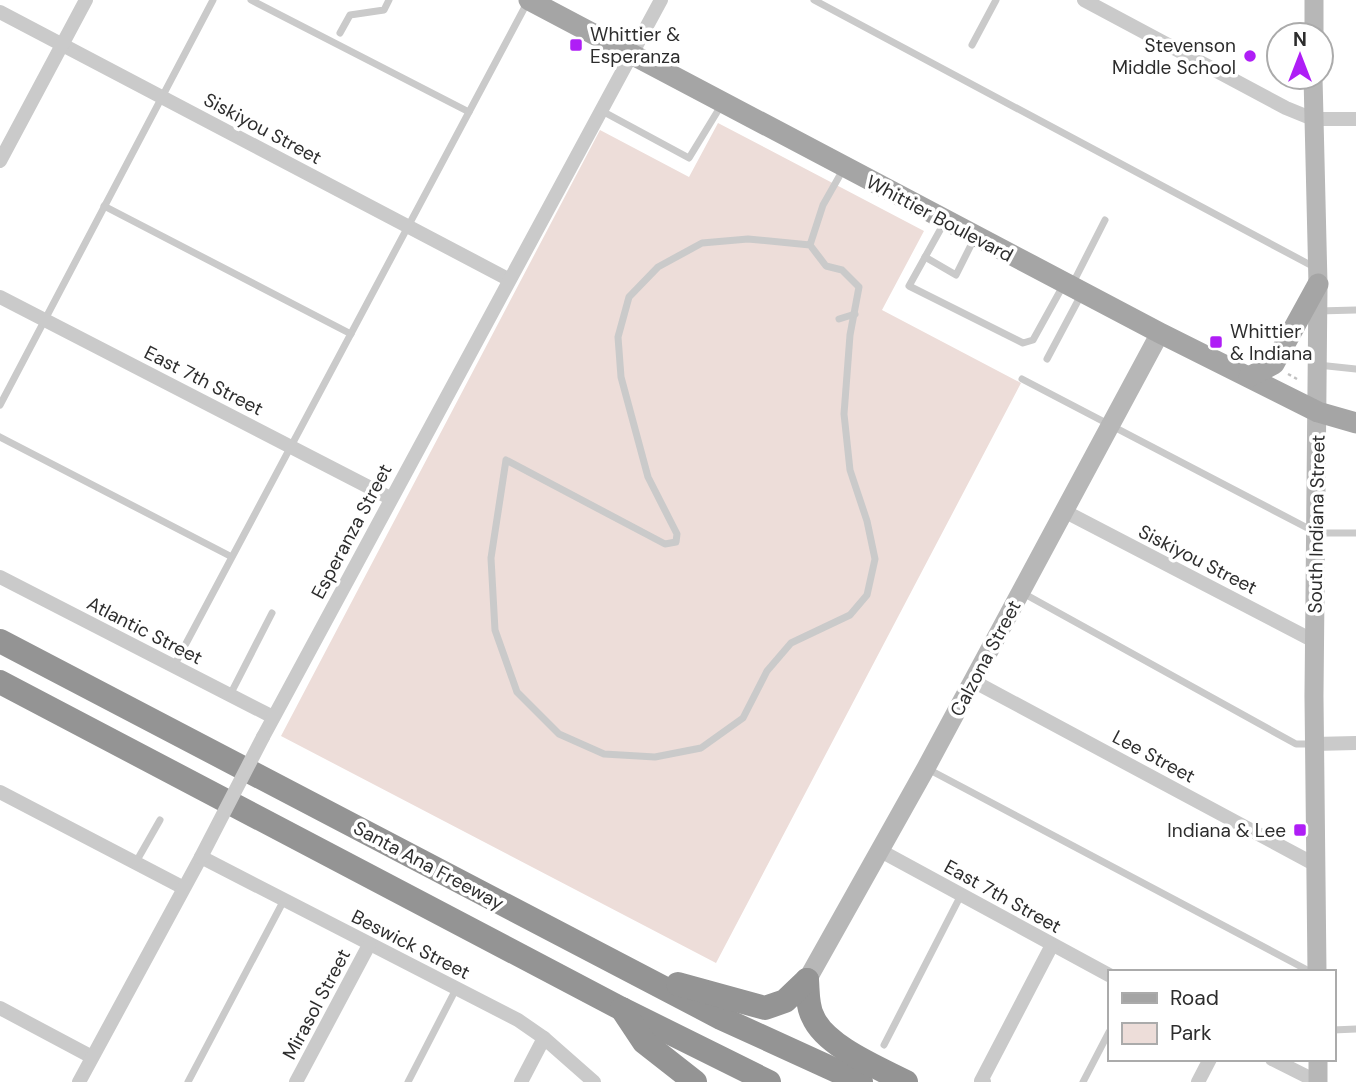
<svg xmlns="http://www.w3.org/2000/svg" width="1356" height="1082" font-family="'DM Sans',sans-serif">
<rect width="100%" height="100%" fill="#fff"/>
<polygon fill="#edddd9" points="718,123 924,231 882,310 1021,383 716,963 281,736 600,130 689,177"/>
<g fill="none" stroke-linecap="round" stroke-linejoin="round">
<polyline stroke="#c1c1c1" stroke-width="2.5" stroke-dasharray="3.5 3.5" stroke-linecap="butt" points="1288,374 1297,379"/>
<g stroke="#cacaca" stroke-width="7">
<polyline points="251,0 469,112"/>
<polyline points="814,0 1316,268"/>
<polyline points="340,33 350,15 384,10 389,0"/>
<polyline points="972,45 996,0"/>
<polyline points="602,111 689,158 722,104"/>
<polyline points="104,206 351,334"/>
<polyline points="944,223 909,286 1023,343 1033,340 1064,284"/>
<polyline points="810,245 748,239 702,243 658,267 629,297 618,337 621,377 648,477 677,534 676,542 665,544 506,460 491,558 495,630 517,692 559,734 604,754 655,757 701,748 743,718 767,671 791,643 850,615 867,595 875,559 867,521 850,470 844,414 850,335 859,287 842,270 826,266 810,245 823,205 844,168"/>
<polyline points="925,257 956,275 975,237"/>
<polyline points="1073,283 1105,220"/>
<polyline points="1318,311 1356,310"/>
<polyline points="839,319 855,314"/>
<polyline points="1047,359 1081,295"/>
<polyline points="1318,365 1356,369"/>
<polyline points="1022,379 1317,533 1356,533"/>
<polyline points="0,405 213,0"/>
<polyline points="0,437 230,556"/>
<polyline points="1021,592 1296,744 1313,744"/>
<polyline points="174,666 527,3"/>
<polyline points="230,695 272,613"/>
<polyline points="926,768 1311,972"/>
<polyline points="136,862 160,820"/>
<polyline points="1333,1030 1356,1029"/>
<polyline points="884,1045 961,895"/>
<polyline points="188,1082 284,900"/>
<polyline points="408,1082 456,989"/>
<polyline points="1083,1082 1109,1032"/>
</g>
<g stroke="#cacaca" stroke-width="14">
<polyline points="1084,0 1286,108 1313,119 1356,119"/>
<polyline points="0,12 508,279"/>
<polyline points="0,161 86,0"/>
<polyline points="0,297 390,498"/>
<polyline points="1064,511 1314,641"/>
<polyline points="0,577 273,717"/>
<polyline points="973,681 1316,865"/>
<polyline points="263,737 661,0"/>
<polyline points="1314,744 1356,743"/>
<polyline points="0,792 182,887"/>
<polyline points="879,850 1109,975"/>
<polyline points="0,1008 92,1057"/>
<polyline points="1272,1059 1318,1082"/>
<polyline points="79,1082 201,857 518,1020 544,1038 594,1082"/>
<polyline points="296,1082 369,945"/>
<polyline points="521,1082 544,1038"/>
<polyline points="984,1082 981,1081 1052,945"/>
<polyline points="1198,1082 1210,1059"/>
</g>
<g stroke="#b7b7b7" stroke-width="19">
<polyline points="1314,35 1314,0"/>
<polyline points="1313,77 1318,284 1314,696 1317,972"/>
<polyline points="807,980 926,768 1160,333"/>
<polyline points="1318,1059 1318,1082"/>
</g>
<g stroke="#a5a5a5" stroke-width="21">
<polyline points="529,0 1160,333 1318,412 1356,423"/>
<polyline points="1249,377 1274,364 1318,284"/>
</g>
<g stroke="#949494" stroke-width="24">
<polyline points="0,641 721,1018 861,1082"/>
<polyline points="0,682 622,1009 769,1082"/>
<path d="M 807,980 C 808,992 807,1006 813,1017 C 825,1046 879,1068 906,1082"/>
<polyline points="678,984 765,1008 785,1001 807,980"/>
<polyline points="622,1009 644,1042 695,1082"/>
</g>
<polyline stroke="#cacaca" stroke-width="14" points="201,857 263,737"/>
</g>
<g fill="#af1ef6" stroke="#fff" stroke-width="2.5">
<rect x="569" y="38" width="14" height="14" rx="3.5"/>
<circle cx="1250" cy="56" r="7"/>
<rect x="1209" y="335" width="14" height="14" rx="3.5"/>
<rect x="1293" y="823" width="14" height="14" rx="3.5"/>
</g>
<g text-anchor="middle" stroke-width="7" stroke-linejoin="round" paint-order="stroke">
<g font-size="19" fill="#2d2d2d" stroke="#fff" text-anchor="start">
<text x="590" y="41">Whittier &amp;<tspan x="590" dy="22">Esperanza</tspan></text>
<text x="1236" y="52" text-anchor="end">Stevenson<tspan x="1236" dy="22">Middle School</tspan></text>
<text x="1230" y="338">Whittier<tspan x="1230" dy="22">&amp; Indiana</tspan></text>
<text x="1286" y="837" text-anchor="end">Indiana &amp; Lee</text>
</g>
<g font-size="19" fill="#2d2d2d" stroke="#fff">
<text transform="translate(263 128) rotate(28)" y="7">Siskiyou Street</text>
<text transform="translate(940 218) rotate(28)" y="7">Whittier Boulevard</text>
<text transform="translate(204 380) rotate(27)" y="7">East 7th Street</text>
<text transform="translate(1316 524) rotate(-89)" y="7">South Indiana Street</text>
<text transform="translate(351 531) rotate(-62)" y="7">Esperanza Street</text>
<text transform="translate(1198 559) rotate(27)" y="7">Siskiyou Street</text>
<text transform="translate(145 630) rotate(27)" y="7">Atlantic Street</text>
<text transform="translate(985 658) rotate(-62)" y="7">Calzona Street</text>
<text transform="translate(1154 756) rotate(28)" y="7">Lee Street</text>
<text transform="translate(429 865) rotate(28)" y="7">Santa Ana Freeway</text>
<text transform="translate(1003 896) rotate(29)" y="7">East 7th Street</text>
<text transform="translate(411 944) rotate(27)" y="7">Beswick Street</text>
<text transform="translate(316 1004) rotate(-62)" y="7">Mirasol Street</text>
</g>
</g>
<rect x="1108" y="970" width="228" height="91" fill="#ffffff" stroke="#ababab" stroke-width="2"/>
<rect x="1122" y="993" width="35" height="10" fill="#a5a5a5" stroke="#ababab" stroke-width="2"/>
<text x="1170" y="1005" font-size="21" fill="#2d2d2d">Road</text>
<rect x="1122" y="1023" width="35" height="21" fill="#edddd9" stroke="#ababab" stroke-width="2"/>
<text x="1170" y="1040" font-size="21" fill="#2d2d2d">Park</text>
<g transform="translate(1300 56)"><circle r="33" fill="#ffffff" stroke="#ababab" stroke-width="2"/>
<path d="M0-5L12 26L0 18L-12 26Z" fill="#af1ef6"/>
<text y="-10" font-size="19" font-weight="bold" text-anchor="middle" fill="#2d2d2d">N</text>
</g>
</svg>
